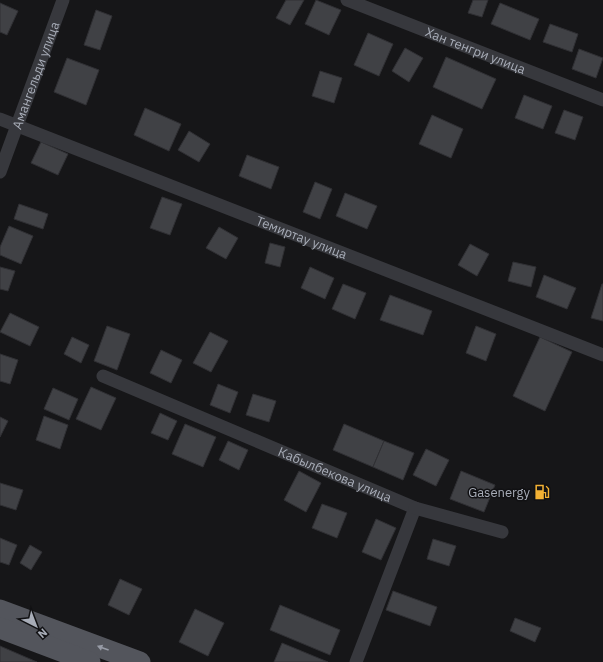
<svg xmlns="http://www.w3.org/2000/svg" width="603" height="662" font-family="'IBM Plex Sans',sans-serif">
<rect width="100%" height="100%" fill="#161618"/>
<g fill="#404145" stroke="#303034">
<polygon points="286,0 304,0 290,25 276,18"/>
<polygon points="316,0 341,10 329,35 305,24"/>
<polygon points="473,0 488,0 482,17 468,13"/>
<polygon points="0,3 18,11 7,35 0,32"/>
<polygon points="500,3 539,19 530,40 491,24"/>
<polygon points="96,10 112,16 100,50 84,45"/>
<polygon points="550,24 578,34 572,52 543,42"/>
<polygon points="368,33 393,44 379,76 354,65"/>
<polygon points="405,48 423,58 409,82 392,71"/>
<polygon points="579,49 603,58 596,78 572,69"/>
<polygon points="446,57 496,79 482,109 433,87"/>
<polygon points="67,58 99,70 86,105 54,92"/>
<polygon points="320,71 342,78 334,103 312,96"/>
<polygon points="524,95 552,106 543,129 515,118"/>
<polygon points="145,108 181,124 169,151 134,135"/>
<polygon points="564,110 583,117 575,140 555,133"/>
<polygon points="432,115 463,129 451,158 419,144"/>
<polygon points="189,131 210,144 199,162 178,150"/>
<polygon points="41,142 68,154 58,175 31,163"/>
<polygon points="247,155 279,167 271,189 239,176"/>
<polygon points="315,182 332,189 320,219 303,212"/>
<polygon points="345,193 377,206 367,229 336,216"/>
<polygon points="162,197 182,204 170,235 150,228"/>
<polygon points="19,204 48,214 43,229 14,219"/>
<polygon points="9,226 33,236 21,264 0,255 0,247"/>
<polygon points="219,227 238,238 226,259 206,248"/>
<polygon points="270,243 285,247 280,267 265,263"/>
<polygon points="470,244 489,254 477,276 458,265"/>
<polygon points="513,262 536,267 531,287 508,281"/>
<polygon points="0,267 15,271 8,291 0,289"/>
<polygon points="310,267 334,278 325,299 301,288"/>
<polygon points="544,275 576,288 567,309 536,297"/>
<polygon points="343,284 366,293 355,319 332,309"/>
<polygon points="602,284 603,284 603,321 591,318"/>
<polygon points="390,295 432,311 423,335 380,320"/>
<polygon points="10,313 39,327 30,346 0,332"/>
<polygon points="107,326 130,334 117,370 94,361"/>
<polygon points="476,326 496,334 486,361 466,353"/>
<polygon points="210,332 228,341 211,372 193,363"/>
<polygon points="72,337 89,345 81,363 64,354"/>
<polygon points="540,337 572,352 545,411 513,396"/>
<polygon points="161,350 182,360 171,383 150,373"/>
<polygon points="0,354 18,360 10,384 0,381"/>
<polygon points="218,384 238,392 230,413 210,405"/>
<polygon points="91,387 116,398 101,430 76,419"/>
<polygon points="53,388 78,399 69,420 44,409"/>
<polygon points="253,394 276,401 269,422 246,415"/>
<polygon points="160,413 177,421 168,440 151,433"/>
<polygon points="44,416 68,425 60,449 36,440"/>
<polygon points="0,417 8,421 0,437"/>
<polygon points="185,424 216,437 203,467 172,454"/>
<polygon points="344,424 384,441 373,467 333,450"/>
<polygon points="228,441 248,450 239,470 219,460"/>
<polygon points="384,441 414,453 403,480 373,467"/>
<polygon points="426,449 449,460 436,486 413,475"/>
<polygon points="299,471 321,483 306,512 284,500"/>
<polygon points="461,471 495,485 484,512 450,499"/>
<polygon points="0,483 23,490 16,510 0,505"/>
<polygon points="322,504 347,513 337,538 312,528"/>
<polygon points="376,519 396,528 381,560 362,552"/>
<polygon points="0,538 17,545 9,565 0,562"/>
<polygon points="433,539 456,546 449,566 427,559"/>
<polygon points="30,545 42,552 31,570 20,563"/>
<polygon points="120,579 142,589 129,615 108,605"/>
<polygon points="393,591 437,607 430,626 386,610"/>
<polygon points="280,605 340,630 330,655 270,630"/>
<polygon points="195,609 224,623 208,656 179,642"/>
<polygon points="515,618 541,628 535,642 510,631"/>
<polygon points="282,643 328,662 274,662"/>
<polygon points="0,646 37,662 0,662"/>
</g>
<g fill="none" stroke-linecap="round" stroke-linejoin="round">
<g stroke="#37383d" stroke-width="13">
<path id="s1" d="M 347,0 L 603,100"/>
<path id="s2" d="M 0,119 L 603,355"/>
<path id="s3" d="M 0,172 L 63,0"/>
<path id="s4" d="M 103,376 L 415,508 L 356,662"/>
<polyline points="415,508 502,532"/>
</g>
<g stroke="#53555c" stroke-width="21">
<polyline points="0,610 140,662"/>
<polyline points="0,628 90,662"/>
</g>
</g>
<defs><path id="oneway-solid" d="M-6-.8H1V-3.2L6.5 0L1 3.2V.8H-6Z"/></defs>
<use fill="#979ba6" href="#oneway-solid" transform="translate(103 648) rotate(-160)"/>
<defs>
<g id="fuel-bare" transform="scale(1.2)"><path d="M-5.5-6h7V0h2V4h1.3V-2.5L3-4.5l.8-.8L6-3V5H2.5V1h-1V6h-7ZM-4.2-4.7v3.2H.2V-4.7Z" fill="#f2b134" stroke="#111113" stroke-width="2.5" paint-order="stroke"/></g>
</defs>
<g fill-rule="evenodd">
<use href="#fuel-bare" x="542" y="492"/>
</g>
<g text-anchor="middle" stroke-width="3" stroke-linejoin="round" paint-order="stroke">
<g font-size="13" fill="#a8adb8" stroke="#111113">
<text dy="5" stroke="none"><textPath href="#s1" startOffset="138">Хан тенгри улица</textPath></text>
<text dy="5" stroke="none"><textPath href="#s3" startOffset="103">Амангельди улица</textPath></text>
<text dy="5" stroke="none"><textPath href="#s2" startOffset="324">Темиртау улица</textPath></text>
<text dy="5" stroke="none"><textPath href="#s4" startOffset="252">Кабылбекова улица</textPath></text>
</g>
<g font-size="13" fill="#a8adb8" stroke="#111113" text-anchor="end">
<text x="530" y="497">Gasenergy</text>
</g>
</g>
<g transform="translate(36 626) rotate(138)" stroke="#111113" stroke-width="3" paint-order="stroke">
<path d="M0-3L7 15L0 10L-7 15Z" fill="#a8adb8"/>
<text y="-6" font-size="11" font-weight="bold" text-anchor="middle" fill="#a8adb8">N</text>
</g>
</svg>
